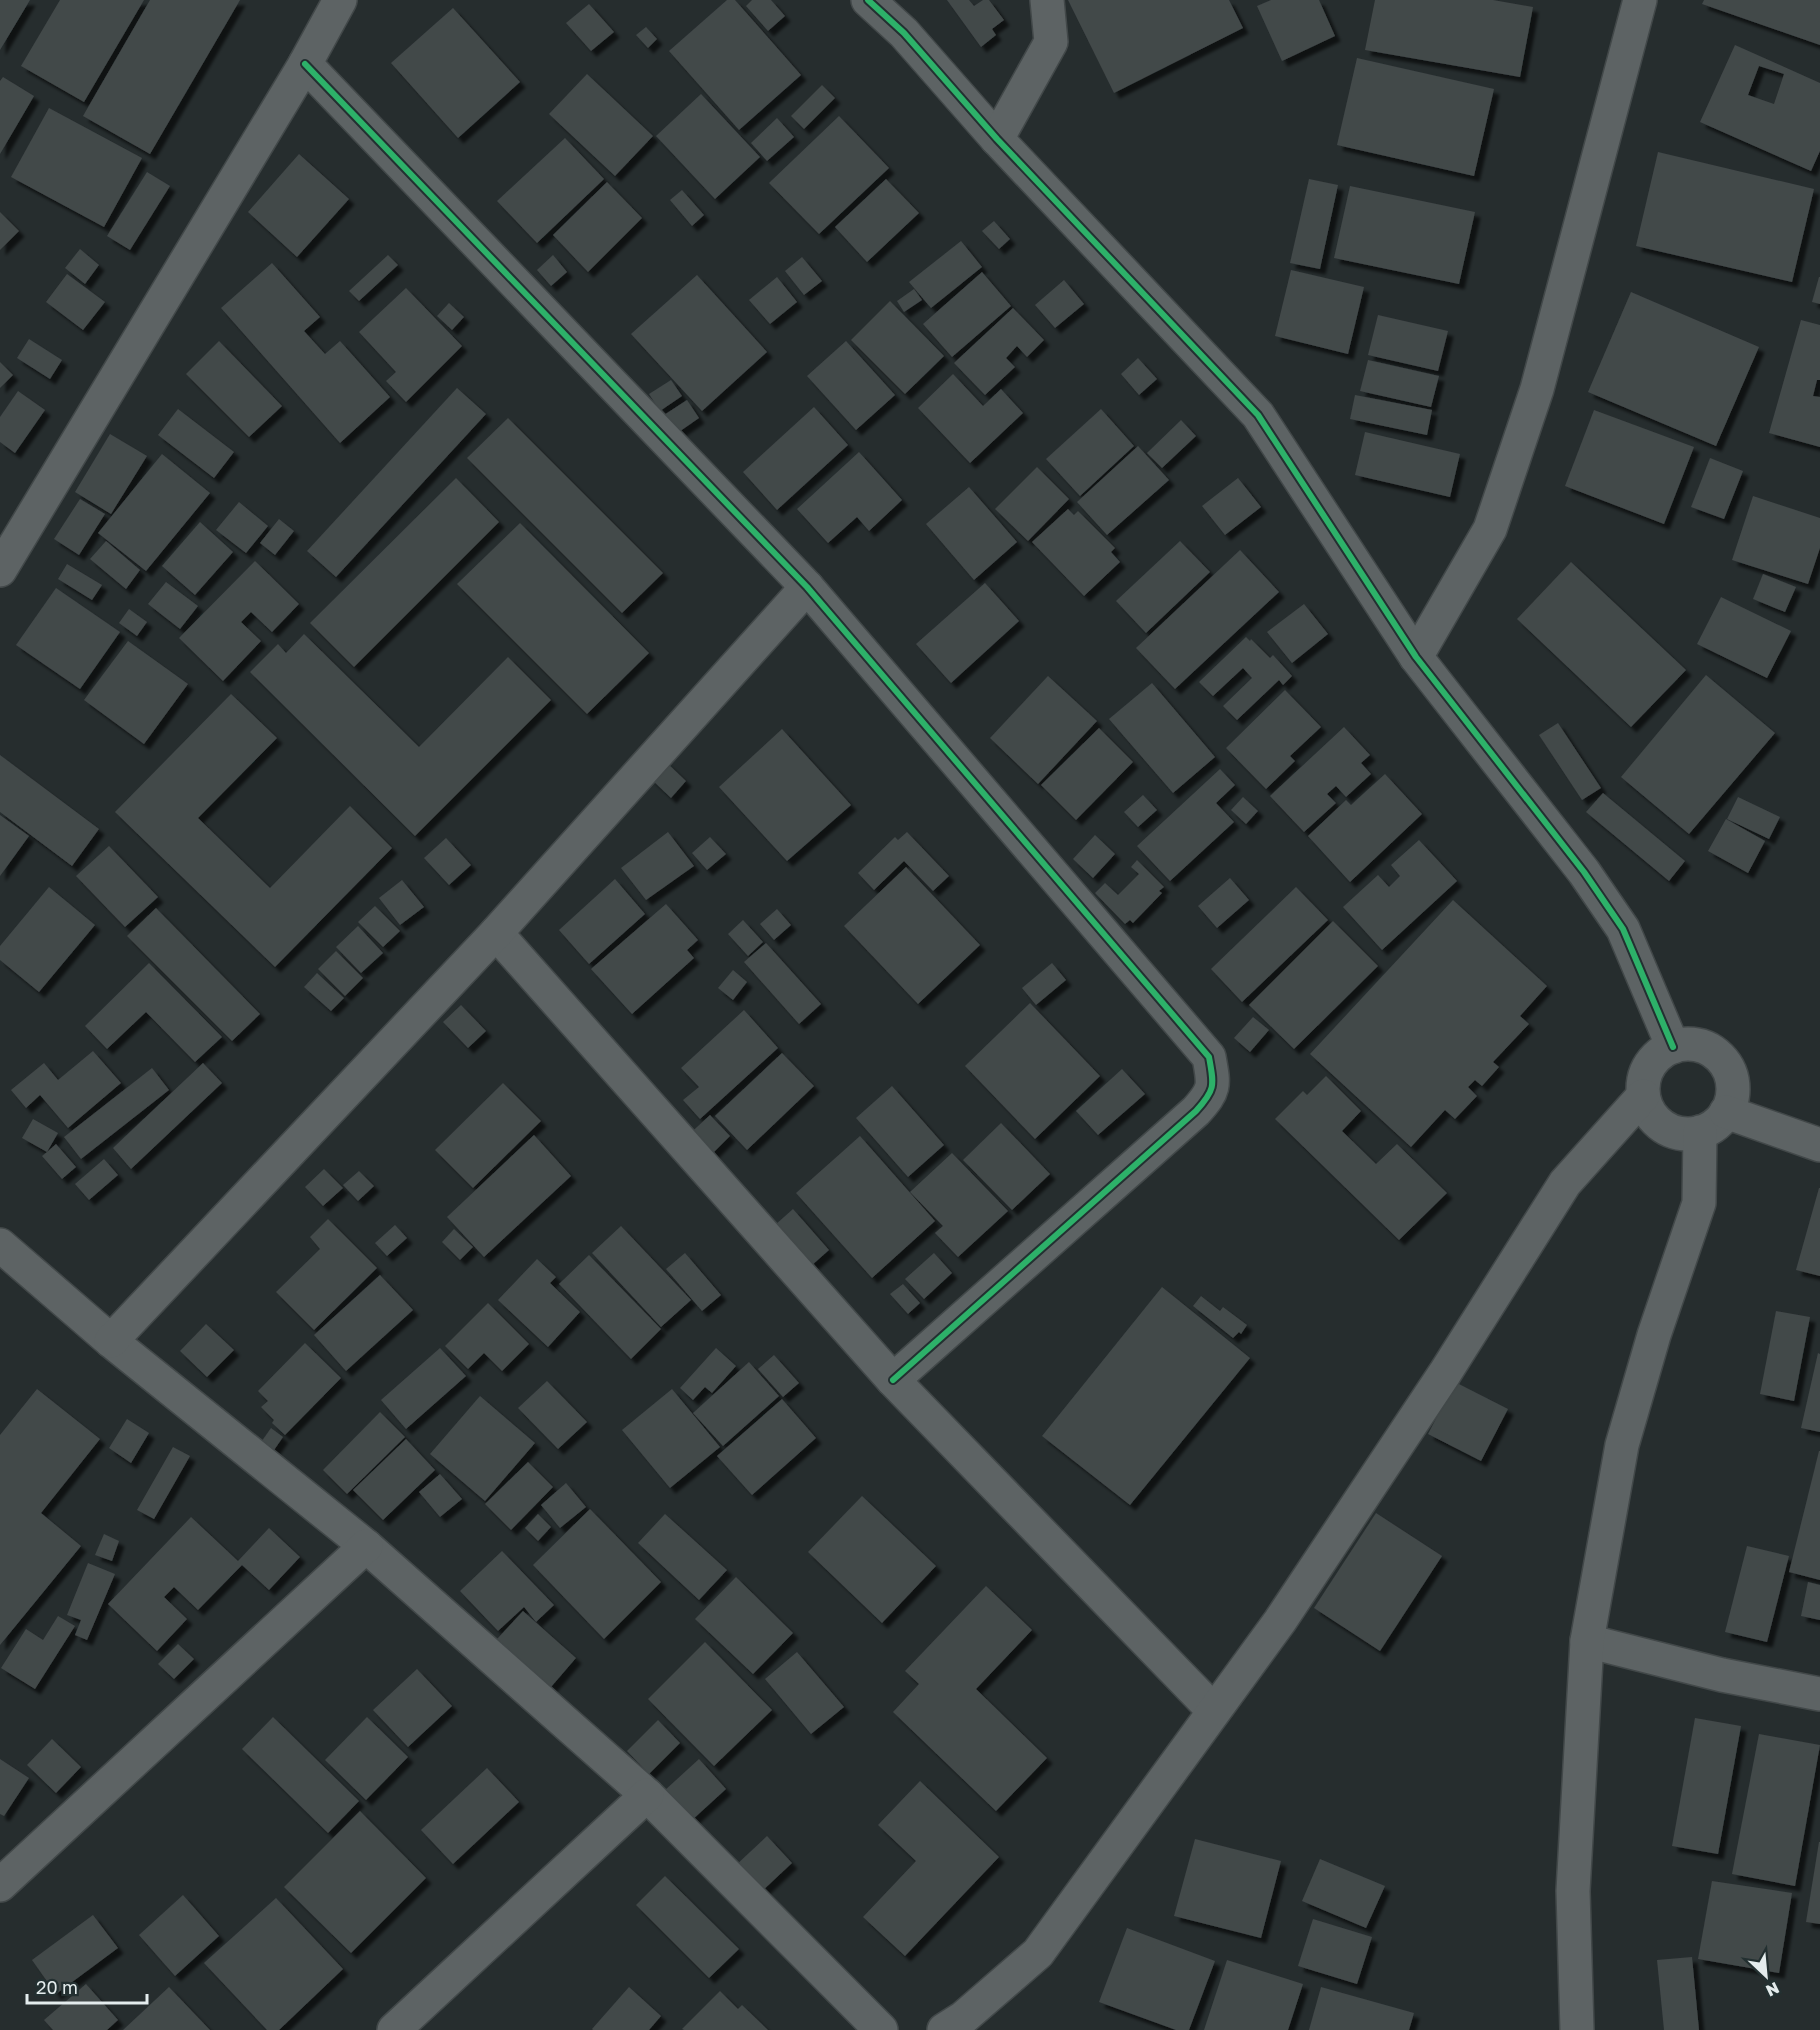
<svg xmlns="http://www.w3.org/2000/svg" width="1820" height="2030" font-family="'Golos Text',sans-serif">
<defs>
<filter id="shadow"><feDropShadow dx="5.5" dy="5.5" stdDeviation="1.5" flood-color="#0009"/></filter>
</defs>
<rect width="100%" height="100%" fill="#262d2e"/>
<g fill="#424849" fill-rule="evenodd" filter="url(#shadow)">
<polygon points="0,0 30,0 0,50"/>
<polygon points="60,0 144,0 84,102 21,66"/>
<polygon points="150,0 240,0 150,154 83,116"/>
<polygon points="727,0 735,0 801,75 739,130 669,51"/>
<polygon points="752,0 771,0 785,16 768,31 746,6"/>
<polygon points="947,0 969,0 974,6 983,0 989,0 1004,20 992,29 996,35 981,47"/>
<polygon points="1068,0 1229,0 1243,28 1114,93"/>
<polygon points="1271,0 1319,0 1335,36 1282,61 1257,6"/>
<polygon points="1375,0 1493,0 1533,7 1520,77 1365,50"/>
<polygon points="1704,0 1820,0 1820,45 1702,4"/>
<polygon points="589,4 614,32 591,51 566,23"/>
<polygon points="453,8 520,82 458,138 391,63"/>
<polygon points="646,27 657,39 648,48 636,35"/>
<path d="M 1735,45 L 1820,83 L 1820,151 L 1811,171 L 1700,122 ZM 1759,66 L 1784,74 L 1774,104 L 1748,95 Z"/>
<polygon points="1357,58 1494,89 1474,176 1337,145"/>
<polygon points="587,74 653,136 615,176 549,114"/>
<polygon points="3,77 34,96 0,154 0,81"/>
<polygon points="822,85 835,98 804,129 791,116"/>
<polygon points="701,94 760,157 715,199 656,136"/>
<polygon points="49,108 142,158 104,227 11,177"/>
<polygon points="839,116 889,168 819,234 769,183"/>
<polygon points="777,118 794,137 767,161 751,143"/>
<polygon points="565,138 604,179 537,243 497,201"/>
<polygon points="1658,152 1814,189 1792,282 1636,246"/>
<polygon points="299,154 349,199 297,257 248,212"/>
<polygon points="147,172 170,186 130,250 107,236"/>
<polygon points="886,179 919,213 867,262 835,227"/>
<polygon points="1309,179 1338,185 1320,269 1290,263"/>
<polygon points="607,182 642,218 588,272 553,235"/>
<polygon points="1350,186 1475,212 1459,284 1334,258"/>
<polygon points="682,190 704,215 692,226 670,200"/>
<polygon points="0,212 19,231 0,250"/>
<polygon points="994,221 1010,239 999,249 982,231"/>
<polygon points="961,241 982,267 931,308 909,282"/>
<polygon points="80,249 99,265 85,284 65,268"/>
<polygon points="388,255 398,265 359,301 349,291"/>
<polygon points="553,255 567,272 551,286 537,270"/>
<polygon points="802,257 822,281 804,295 785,271"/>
<polygon points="272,263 320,317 304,331 325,354 340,341 390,397 340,443 221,308"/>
<polygon points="1291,270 1364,287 1348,354 1275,336"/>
<polygon points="982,272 1011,306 952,357 923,324"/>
<polygon points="67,274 105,302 83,330 46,302"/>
<polygon points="697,275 767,352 702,411 631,334"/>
<polygon points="777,277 797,302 770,324 749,300"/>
<polygon points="1819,277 1820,277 1820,304 1812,302"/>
<polygon points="1064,280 1084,304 1055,328 1035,305"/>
<polygon points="406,288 462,346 406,402 386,381 396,372 359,332"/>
<polygon points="914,289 922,300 904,312 897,301"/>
<polygon points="1631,292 1759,347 1716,446 1588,392"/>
<polygon points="890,301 944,356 905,394 851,340"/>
<polygon points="449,303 464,317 452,330 437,316"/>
<polygon points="1013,308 1044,340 1027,357 1017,346 1006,358 1015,367 985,395 954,363"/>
<polygon points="1378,315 1448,331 1438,371 1368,355"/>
<polygon points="1801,320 1820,325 1820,380 1817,380 1813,396 1820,397 1820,447 1769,433"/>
<polygon points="29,339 62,360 50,379 17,358"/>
<polygon points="219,341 282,406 249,437 186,374"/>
<polygon points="846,341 895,395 856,430 807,376"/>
<polygon points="1138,358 1157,379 1139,395 1121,374"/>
<polygon points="1368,360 1439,376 1431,407 1360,391"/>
<polygon points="0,362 13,375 0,388"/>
<polygon points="953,374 983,406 1001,389 1023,413 970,463 918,408"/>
<polygon points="671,380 682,396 660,411 649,394"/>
<polygon points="457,388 486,414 336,577 307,551"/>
<polygon points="18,391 45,410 15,453 0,442 0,417"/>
<polygon points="1355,395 1432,410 1427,435 1350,419"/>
<polygon points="687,400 699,418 676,434 664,415"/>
<polygon points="814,407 848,445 777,510 743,472"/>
<polygon points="178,409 234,452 214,478 158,435"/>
<polygon points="1101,409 1134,446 1080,496 1046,459"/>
<polygon points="1594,410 1694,447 1664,524 1565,486"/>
<polygon points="508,418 663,573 622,613 467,458"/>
<polygon points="1181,420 1196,436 1162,468 1147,453"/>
<polygon points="1365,432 1460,454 1450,497 1355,475"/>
<polygon points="110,434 147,456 111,514 75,492"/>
<polygon points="1138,446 1169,480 1107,535 1077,502"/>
<polygon points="859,452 902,500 869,531 857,517 828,543 797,509"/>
<polygon points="162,454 210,493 146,571 98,533"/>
<polygon points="1710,458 1743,471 1724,519 1691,507"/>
<polygon points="1037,467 1069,499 1028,541 995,509"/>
<polygon points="456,478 499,522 354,667 310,623"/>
<polygon points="1238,478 1261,507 1225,535 1202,506"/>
<polygon points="969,487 1017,542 974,580 926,524"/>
<polygon points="1753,496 1820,518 1820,548 1808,584 1732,560"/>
<polygon points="80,499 105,514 79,555 54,539"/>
<polygon points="239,502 268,526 246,553 216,530"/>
<polygon points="1068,509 1074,515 1078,511 1115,548 1111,552 1120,562 1084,596 1032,542"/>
<polygon points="279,519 294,531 275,555 260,543"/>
<polygon points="200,522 233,552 195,595 162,566"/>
<polygon points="520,523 649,653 587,714 457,584"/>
<polygon points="106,541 140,570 126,589 90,559"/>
<polygon points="1180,541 1210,572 1146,633 1116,601"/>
<polygon points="1240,550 1279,592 1175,689 1136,648"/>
<polygon points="255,561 299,604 272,632 251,612 241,622 261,641 223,681 179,638"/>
<polygon points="1571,562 1686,670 1631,727 1517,619"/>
<polygon points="67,564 102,585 92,600 58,579"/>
<polygon points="1763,574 1796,587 1785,612 1753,599"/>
<polygon points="166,582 198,606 180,629 148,604"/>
<polygon points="985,583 1019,621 951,683 916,644"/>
<polygon points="56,588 120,632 80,689 16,645"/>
<polygon points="1721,597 1791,631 1767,678 1697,644"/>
<polygon points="1304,604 1328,634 1292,663 1267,632"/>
<polygon points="129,609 147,622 137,636 119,623"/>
<polygon points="304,634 419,747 508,657 551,700 415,836 250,672 278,644 286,653"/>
<polygon points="1246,637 1250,641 1251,639 1270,658 1273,655 1292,676 1283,685 1279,680 1237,720 1223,706 1252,678 1243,668 1213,696 1199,682"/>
<polygon points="128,641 188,684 144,744 84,700"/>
<polygon points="1706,675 1775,733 1689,834 1621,777"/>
<polygon points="1048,676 1097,721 1038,784 990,738"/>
<polygon points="1152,683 1215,757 1173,793 1109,719"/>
<polygon points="1285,690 1321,727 1290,756 1295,761 1266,789 1226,748"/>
<polygon points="231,694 277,738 198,818 270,888 350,806 392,848 275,967 115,812"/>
<polygon points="1558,723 1601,788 1582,800 1539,735"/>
<polygon points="1344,727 1370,755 1361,763 1371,774 1346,797 1336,786 1327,794 1336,803 1304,832 1270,796"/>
<polygon points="1099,728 1133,762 1076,820 1041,785"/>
<polygon points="782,729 851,805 787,861 719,787"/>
<polygon points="0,755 99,829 72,866 0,812"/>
<polygon points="665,761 686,781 671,798 650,778"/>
<polygon points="1220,769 1235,785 1216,803 1234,822 1170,881 1137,846"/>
<polygon points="1385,774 1422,814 1350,882 1308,836 1346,800 1351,805"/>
<polygon points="1603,793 1685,861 1669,881 1586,812"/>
<polygon points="1143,795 1157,810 1138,827 1124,812"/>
<polygon points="1243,797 1258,811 1246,824 1231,810"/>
<polygon points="1738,797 1780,817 1769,839 1727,819"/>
<polygon points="0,815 29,836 0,876"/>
<polygon points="1726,819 1765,841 1748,873 1708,851"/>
<polygon points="668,832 694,866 646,900 621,868"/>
<polygon points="907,832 949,876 933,891 904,861 874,890 858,873 895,837 898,840"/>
<polygon points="1095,835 1115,854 1093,878 1073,859"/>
<polygon points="710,837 726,854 707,870 692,853"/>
<polygon points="446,838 471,865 449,885 424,858"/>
<polygon points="1419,840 1457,881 1382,950 1343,907 1378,875 1389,887 1400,876 1391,865"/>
<polygon points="109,846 158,897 125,927 76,876"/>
<polygon points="1137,860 1164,887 1159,891 1162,893 1133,923 1130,920 1125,924 1095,893 1105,883 1118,895 1139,874 1131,867"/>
<polygon points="906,867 980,945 918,1004 844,926"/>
<polygon points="1230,878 1249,900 1217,928 1198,906"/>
<polygon points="615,879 645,914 589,964 559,930"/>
<polygon points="402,880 424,907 400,925 379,898"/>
<polygon points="49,887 95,925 39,992 0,960 0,946"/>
<polygon points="1296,887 1328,920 1242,1002 1211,969"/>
<polygon points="1453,900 1547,986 1520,1016 1529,1024 1493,1062 1499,1067 1482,1086 1475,1080 1468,1087 1477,1096 1455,1119 1445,1110 1411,1147 1310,1054"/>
<polygon points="666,904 698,940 687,950 694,958 632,1014 591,969"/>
<polygon points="375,906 400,931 383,947 358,922"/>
<polygon points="156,908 260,1014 232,1041 127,936"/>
<polygon points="777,909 791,925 774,940 760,924"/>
<polygon points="743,920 763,942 748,956 728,934"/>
<polygon points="1333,921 1378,966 1294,1049 1249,1005"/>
<polygon points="358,926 383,953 361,973 336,947"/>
<polygon points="766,943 821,1004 799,1024 744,962"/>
<polygon points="336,951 363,978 345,996 318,969"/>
<polygon points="149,963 222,1037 195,1062 146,1012 107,1049 85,1026"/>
<polygon points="1052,963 1066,980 1036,1005 1022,988"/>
<polygon points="733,970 747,982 733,1000 718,988"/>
<polygon points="317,973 344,998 331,1011 304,987"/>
<polygon points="1030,1003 1100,1076 1035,1139 965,1066"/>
<polygon points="461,1005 486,1031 468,1048 443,1022"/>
<polygon points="744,1010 778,1048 700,1119 683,1100 699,1087 681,1068"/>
<polygon points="1253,1017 1269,1030 1250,1052 1234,1038"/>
<polygon points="93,1051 121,1083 68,1128 40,1095 26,1108 11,1090 44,1063 58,1080"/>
<polygon points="782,1053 814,1086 747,1150 715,1116"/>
<polygon points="203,1063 222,1083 131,1169 113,1148"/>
<polygon points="152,1068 169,1090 81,1159 64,1137"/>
<polygon points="1122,1069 1145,1094 1098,1135 1076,1111"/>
<polygon points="1326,1076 1361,1111 1342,1131 1376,1164 1397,1144 1447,1193 1399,1240 1275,1119 1303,1091 1307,1095"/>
<polygon points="503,1083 541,1121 473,1188 435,1150"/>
<polygon points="892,1086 944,1145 908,1177 856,1118"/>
<polygon points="710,1115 730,1136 705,1161 684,1139"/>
<polygon points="33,1119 58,1133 47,1152 56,1144 76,1167 62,1179 42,1156 47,1152 22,1138"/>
<polygon points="1001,1123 1050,1174 1012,1210 963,1160"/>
<polygon points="534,1135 571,1176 484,1257 447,1217"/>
<polygon points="860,1136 935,1221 872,1278 796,1193"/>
<polygon points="952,1153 1008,1211 958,1257 935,1233 943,1226 910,1192"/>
<polygon points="104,1159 118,1175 89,1200 75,1184"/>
<polygon points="324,1169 343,1188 323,1206 305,1187"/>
<polygon points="359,1171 374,1186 358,1201 343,1185"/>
<polygon points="1819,1188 1820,1188 1820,1276 1796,1270"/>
<polygon points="793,1209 829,1250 811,1266 775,1225"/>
<polygon points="328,1219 377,1268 314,1330 276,1292 320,1249 310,1237"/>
<polygon points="395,1225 407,1238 387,1256 375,1243"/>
<polygon points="621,1226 691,1300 661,1327 592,1253"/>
<polygon points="454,1229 473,1247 460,1260 442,1242"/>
<polygon points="685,1253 721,1295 702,1311 666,1269"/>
<polygon points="934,1253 952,1273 924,1299 905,1279"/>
<polygon points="589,1255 661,1329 631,1359 559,1284"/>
<polygon points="537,1259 556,1277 550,1283 580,1312 548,1347 498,1300"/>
<polygon points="380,1275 413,1310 346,1371 314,1335"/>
<polygon points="903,1284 920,1303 908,1314 890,1294"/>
<polygon points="1162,1287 1250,1358 1130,1505 1042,1436"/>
<polygon points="1201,1296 1220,1311 1223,1307 1247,1325 1241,1334 1239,1332 1233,1338 1193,1306"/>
<polygon points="488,1303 529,1344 502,1371 484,1353 468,1369 445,1346"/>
<polygon points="1776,1311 1810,1317 1794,1401 1760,1394"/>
<polygon points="206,1324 234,1350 207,1377 180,1351"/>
<polygon points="305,1343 341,1378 285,1435 272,1423 274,1420 261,1407 268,1401 258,1391"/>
<polygon points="440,1348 466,1376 406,1429 381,1400"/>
<polygon points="716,1348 736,1366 712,1393 705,1387 693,1400 680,1388"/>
<polygon points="1818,1353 1820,1354 1820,1432 1801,1428"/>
<polygon points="774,1355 799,1383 783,1397 758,1369"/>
<polygon points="749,1362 779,1396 723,1446 693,1413"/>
<polygon points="547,1381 587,1422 558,1449 518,1408"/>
<polygon points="1455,1382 1508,1409 1481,1461 1428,1434"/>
<polygon points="37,1389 100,1439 41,1513 81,1546 0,1645 0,1435"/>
<polygon points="672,1389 720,1447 670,1488 622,1430"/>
<polygon points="480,1396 535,1443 485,1501 430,1454"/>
<polygon points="782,1399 816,1438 752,1495 717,1456"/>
<polygon points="380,1412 405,1437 347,1494 323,1470"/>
<polygon points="127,1419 149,1433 131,1463 109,1448"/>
<polygon points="271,1428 283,1437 272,1453 259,1445"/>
<polygon points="406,1439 435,1470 383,1520 353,1490"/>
<polygon points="173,1447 190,1456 154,1519 137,1510"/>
<polygon points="1819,1451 1820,1451 1820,1580 1789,1572"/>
<polygon points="528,1462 553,1487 511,1530 485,1504"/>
<polygon points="440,1474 462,1499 440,1517 419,1492"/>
<polygon points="566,1483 586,1507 560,1528 541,1505"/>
<polygon points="862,1496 936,1566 882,1623 808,1552"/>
<polygon points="590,1509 661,1582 604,1639 533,1565"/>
<polygon points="1376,1513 1442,1556 1380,1651 1314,1608"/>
<polygon points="538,1514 551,1527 538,1541 525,1528"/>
<polygon points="665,1514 727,1570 699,1600 638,1543"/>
<polygon points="191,1517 238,1561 269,1528 300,1557 269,1590 242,1565 198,1610 174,1587 164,1597 187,1619 157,1651 108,1604"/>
<polygon points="104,1534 119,1541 112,1561 95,1555"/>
<polygon points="1747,1546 1789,1556 1767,1642 1725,1632"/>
<polygon points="502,1551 554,1605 536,1622 524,1607 498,1631 460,1591"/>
<polygon points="88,1563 115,1574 87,1640 75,1635 81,1620 67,1615"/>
<polygon points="736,1577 793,1633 753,1674 695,1619"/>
<polygon points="1808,1582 1820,1585 1820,1620 1801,1616"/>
<polygon points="986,1586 1032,1630 976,1689 1047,1758 996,1811 893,1712 919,1684 905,1671"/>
<polygon points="523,1611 576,1658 551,1687 497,1639"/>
<polygon points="58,1616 75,1626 35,1689 1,1668 26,1629 43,1640"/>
<polygon points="705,1642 772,1710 714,1766 648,1699"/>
<polygon points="178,1644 194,1659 174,1679 158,1664"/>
<polygon points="797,1652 844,1707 811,1734 765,1679"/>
<polygon points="417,1669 452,1706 408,1747 373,1710"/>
<polygon points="273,1717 359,1801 328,1833 242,1749"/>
<polygon points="367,1717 408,1757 366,1800 325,1760"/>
<polygon points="1695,1718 1741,1726 1718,1854 1672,1846"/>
<polygon points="658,1720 680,1743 649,1774 627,1751"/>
<polygon points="1759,1734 1820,1745 1795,1886 1732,1874"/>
<polygon points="52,1739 81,1767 56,1793 27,1765"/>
<polygon points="0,1759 29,1778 4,1816 0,1814"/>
<polygon points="699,1759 726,1789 691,1821 664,1791"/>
<polygon points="487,1768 519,1802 453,1864 421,1830"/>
<polygon points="920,1781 999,1857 905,1956 863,1917 916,1861 878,1825"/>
<polygon points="360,1811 426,1878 351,1953 284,1887"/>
<polygon points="767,1836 792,1863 760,1893 735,1866"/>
<polygon points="1195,1839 1281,1861 1261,1938 1174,1916"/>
<polygon points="1819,1842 1820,1842 1820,1924 1806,1922"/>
<polygon points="1320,1859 1385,1886 1366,1928 1302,1901"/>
<polygon points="665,1876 739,1949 709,1978 636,1905"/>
<polygon points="1712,1881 1792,1893 1779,1973 1698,1959"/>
<polygon points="183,1895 219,1936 175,1976 139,1935"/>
<polygon points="276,1898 343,1969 279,2030 267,2030 204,1963"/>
<polygon points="93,1915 118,1948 56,1994 32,1960"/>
<polygon points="1313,1919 1372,1937 1357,1984 1298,1966"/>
<polygon points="1127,1928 1215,1961 1189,2030 1176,2030 1099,2002"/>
<polygon points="1692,1957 1699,2030 1664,2030 1657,1960"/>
<polygon points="1227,1960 1303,1984 1288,2030 1204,2030"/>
<polygon points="86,1984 118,2020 107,2030 53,2030 44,2020"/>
<polygon points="169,1987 210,2030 123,2030"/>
<polygon points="629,1987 661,2016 649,2030 593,2030 592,2029"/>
<polygon points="1321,1987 1414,2013 1409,2030 1309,2030"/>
<polygon points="720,1991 738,2009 742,2005 768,2030 684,2030 682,2029"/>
</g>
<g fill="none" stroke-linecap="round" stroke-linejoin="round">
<g stroke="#424849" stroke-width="36">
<g id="minor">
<polyline points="868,0 904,33 997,139 1258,415 1416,657 1584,872 1623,929 1673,1047"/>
<path d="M 305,64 L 807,587 L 1209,1057 C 1214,1085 1216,1089 1196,1111 L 893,1380"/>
<polyline points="997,139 1051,42 1047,0"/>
<polyline points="0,570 305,64 340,0"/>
<polyline points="1416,657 1490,529 1537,389 1640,0"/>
<polyline points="496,933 893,1380 1214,1711"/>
<circle cx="1688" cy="1089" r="45"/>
<polyline points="1726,1112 1820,1145"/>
<polyline points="0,1245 111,1341 366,1546 647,1795 881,2030"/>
<polyline points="111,1341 496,933 807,587"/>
<polyline points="1587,1641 1722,1675 1820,1694"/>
<polyline points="0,1885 366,1546"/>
<polyline points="394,2030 647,1795"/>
<polyline points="944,2030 963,2018 1038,1953 1280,1621 1445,1373 1565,1183 1643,1096"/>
<polyline points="1577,2030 1573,1891 1587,1641 1622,1445 1654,1335 1699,1203 1700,1132"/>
</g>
</g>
<use href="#minor" stroke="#5d6364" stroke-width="33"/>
<g stroke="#233031" stroke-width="10">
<g id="cycleway">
<polyline points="868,0 904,33 997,139 1258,415 1416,657 1584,872 1623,929 1673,1047"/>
<path d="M 305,64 L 807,587 L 1209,1057 C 1214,1085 1216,1089 1196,1111 L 893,1380"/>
</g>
</g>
<use href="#cycleway" stroke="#2db169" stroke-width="6"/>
</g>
<g transform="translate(1766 1976) rotate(154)" stroke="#233031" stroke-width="4.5" paint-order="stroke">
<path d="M0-4.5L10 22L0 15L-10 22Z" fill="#e4eced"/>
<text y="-9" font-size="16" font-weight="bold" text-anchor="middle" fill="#e4eced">N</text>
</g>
<path d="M27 1994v9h120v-9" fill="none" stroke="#e4eced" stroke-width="3"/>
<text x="36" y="1994" font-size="18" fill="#e4eced" stroke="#233031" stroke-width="4.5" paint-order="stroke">20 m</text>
</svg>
